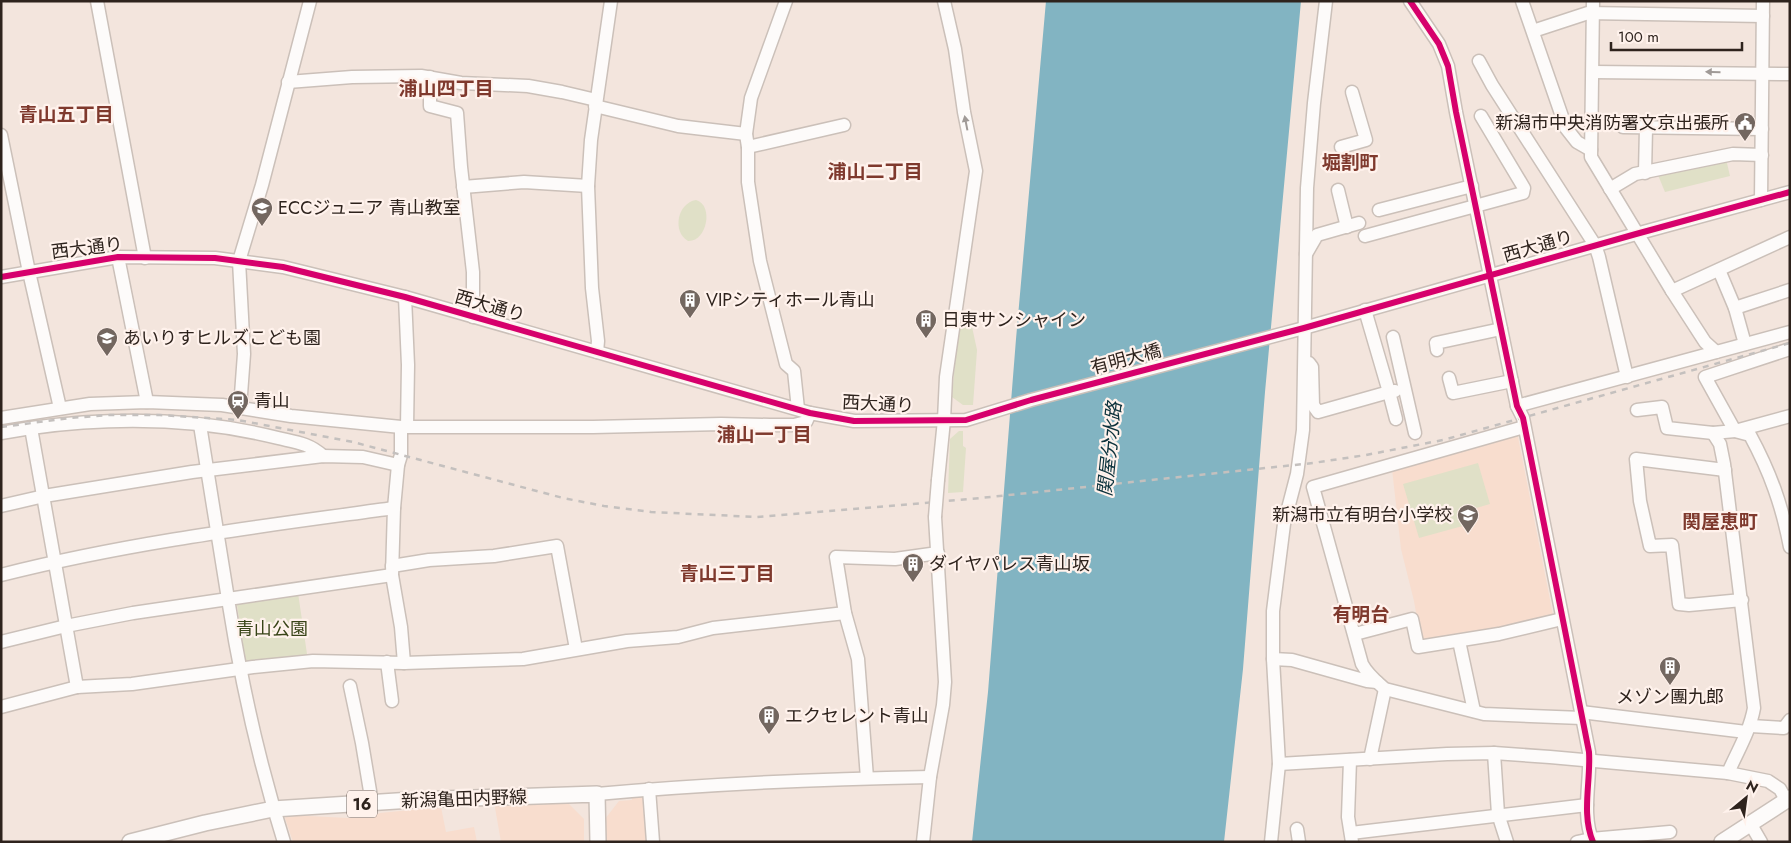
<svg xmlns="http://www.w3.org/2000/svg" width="1791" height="843" font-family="Jost,'Noto Sans JP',sans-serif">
<rect width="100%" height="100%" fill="#f3e5dd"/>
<g fill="#f8ddce">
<polygon points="1517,432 1553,615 1551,619 1421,642 1414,601 1401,549 1392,469"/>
<polygon points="632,797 645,797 649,842 605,842 605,819 619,801 632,800"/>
<polygon points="494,802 567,802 584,819 584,842 501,842"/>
<polygon points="441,807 446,832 474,827 477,842 293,842 285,818 288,815 348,818 373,816 380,813"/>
</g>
<g fill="#e0e0c7">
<polygon points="1726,159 1730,176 1665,192 1658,175"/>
<path d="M 696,200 C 714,205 707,242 688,241 C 672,232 677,203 696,200 Z"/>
<polygon points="969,313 977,350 973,405 963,405 952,397 958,327"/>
<polygon points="959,431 963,431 963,446 966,448 963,492 948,493 950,439"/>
<polygon points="1478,463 1490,504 1466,511 1470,524 1419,538 1403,484"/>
<polygon points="298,593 307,654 305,657 246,665 237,605 239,601"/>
</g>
<polygon fill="#82b4c2" points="1046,1 1301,1 1265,392 1243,669 1224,842 972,842 988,692 1016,339"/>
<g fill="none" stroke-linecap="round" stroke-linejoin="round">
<g stroke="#cbc0b9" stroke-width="15">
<g id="minor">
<polyline points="97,1 145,258"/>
<polyline points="786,1 751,98 746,134 748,147 748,182 760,261 786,364 794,371 798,409"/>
<path d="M 1410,1 L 1439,44 L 1448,66 L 1456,112 L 1517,406 L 1523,418 L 1589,752 C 1591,781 1581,814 1593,842"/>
<polyline points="1522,1 1566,128 1577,142 1591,150"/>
<polyline points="1593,1 1591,157 1672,291 1705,342 1716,352"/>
<polyline points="1533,31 1588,13 1763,16"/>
<polyline points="1479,61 1492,85 1595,245 1599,257 1627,377"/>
<polyline points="1593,72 1790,74"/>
<polyline points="430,77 430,106 457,113 461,167 473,272 473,317"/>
<polyline points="288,82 352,77 421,76 461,83 528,86 562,92 596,100"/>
<polyline points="595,106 678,126 746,134"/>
<polyline points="1623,127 1762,129"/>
<polyline points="1,135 29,272 60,408"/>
<polyline points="748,147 844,125"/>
<polyline points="1341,147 1366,140 1352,92"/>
<polyline points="1645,173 1646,128"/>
<polyline points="463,187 524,182 588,186"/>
<polyline points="1610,189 1635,174 1733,154 1762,155"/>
<polyline points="1338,190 1347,227"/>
<polyline points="1761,200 1763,1"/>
<polyline points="1379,210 1472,186"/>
<polyline points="1365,236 1523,193 1524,188 1481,116"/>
<polyline points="1306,254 1317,235 1359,223"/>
<polyline points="118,257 147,402"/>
<polyline points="1719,270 1735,308 1745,344"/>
<polyline points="1,277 118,257 215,258 283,267 405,297 810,413 854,421 966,420 1031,400 1304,328 1636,234 1790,192"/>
<polyline points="1672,291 1790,237"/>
<polyline points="405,297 408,365 407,427"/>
<polyline points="1735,308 1790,290"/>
<polyline points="1393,337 1415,433"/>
<path d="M 1790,349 L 1705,377 L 1735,431 L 1750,435 C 1770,472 1782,505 1790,547"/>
<polyline points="1437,350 1436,343 1501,329"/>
<polyline points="597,352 598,341 592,288 588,186 591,140 611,1"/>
<polyline points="1309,363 1312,367 1313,405 1318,412 1389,392 1365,310"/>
<polyline points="1449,378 1453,393 1512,381"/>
<polyline points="1395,391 1389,392 1396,419"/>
<polyline points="1517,406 1790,332"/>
<polyline points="240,408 244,354 239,261 262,185 310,1"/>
<polyline points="1637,410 1662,407 1667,428 1713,433"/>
<polyline points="1,418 90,404 147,402 222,405 291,416 401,427 593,427 721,424 770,425 794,425 806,422 810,413"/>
<polyline points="401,427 401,455 398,465 394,508 392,575 401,627 404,663"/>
<path d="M 1524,427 L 1313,487 L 1362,664 C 1368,675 1376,681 1385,689 L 1484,714 L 1582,718"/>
<path d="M 31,428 C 112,417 198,418 278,438 C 295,442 309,443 323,456"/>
<polyline points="1,433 31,428 77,687"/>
<polyline points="1725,470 1636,459 1640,501 1650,546 1672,545 1679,604 1689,605 1742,600"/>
<polyline points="938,480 944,420 946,377 976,171 964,112 955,49 944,1"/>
<polyline points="1,506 44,496 192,472 323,456 363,457 398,465"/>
<polyline points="392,566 429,560 494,556 557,546 576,649"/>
<path d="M 1,575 C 130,542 263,526 394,508"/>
<polyline points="1355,634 1412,619 1418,647 1499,634 1562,619"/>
<polyline points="1459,641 1474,711"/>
<polyline points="1,642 66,626 133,613 228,599 200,425"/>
<polyline points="1273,659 1292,660 1367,681 1377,682"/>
<polyline points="387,662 392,701"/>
<polyline points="350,686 362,743 372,803"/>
<polyline points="1,707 77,687 132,684 253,667 313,661 404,663 523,659 627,641 678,637 713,628 845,613"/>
<polyline points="1581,712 1746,732"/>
<polyline points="1751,726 1784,728 1790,720"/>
<polyline points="1494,753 1498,814 1507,842"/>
<polyline points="1370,759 1385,689"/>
<polyline points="1350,760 1348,817 1352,842"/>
<polyline points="1279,764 1447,754 1494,753 1550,757 1728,773 1768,781 1780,789 1786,800"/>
<path d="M 1728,773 C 1737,752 1750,731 1754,708 L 1724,464 L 1720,444 L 1713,433 L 1735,431 L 1790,416"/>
<polyline points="867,778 858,659 845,613 836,557 895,559 938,553"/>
<polyline points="649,789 653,842"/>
<path d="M 597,794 C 708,784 819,779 930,777"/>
<polyline points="1750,823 1761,842"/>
<polyline points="1297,829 1299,842"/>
<polyline points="1351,833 1587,805"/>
<path d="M 284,842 C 259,763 241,681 228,599 L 392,575"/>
<polyline points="923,842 930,777 943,705 945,682 935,517"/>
<polyline points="1271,842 1279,764 1273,659 1273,611 1284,524 1297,474 1303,430 1307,188 1314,103 1326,1"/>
<polyline points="1577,842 1591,839 1670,832"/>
</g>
</g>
<g stroke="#cbc0b9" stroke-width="18">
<g id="major">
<polyline points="130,842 205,823 273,809 412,800 597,794 598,842"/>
<polyline points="1722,842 1790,798"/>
</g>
</g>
<use href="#minor" stroke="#fdfbfa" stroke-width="12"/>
<use href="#major" stroke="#fdfbfa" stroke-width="15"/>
<polyline stroke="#c4c0be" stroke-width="2.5" stroke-dasharray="6 6" stroke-linecap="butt" points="1,427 70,418 110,415 160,415 238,420 353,442 563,498 604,506 651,512 757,517 971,499 1313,463 1366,455 1443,440 1790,343"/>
<g stroke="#cbc0b9" stroke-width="15" stroke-linecap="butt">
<polyline id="minor-bridge" points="935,517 938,480"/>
</g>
<use href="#minor-bridge" stroke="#fdfbfa" stroke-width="12"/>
<g stroke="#fff2ec" stroke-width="9">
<g id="cycleway">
<path d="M 1410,1 L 1439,44 L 1448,66 L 1456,112 L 1517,406 L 1523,418 L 1589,752 C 1591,781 1581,814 1593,842"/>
<polyline points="1,277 118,257 215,258 283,267 405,297 810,413 854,421 966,420 1031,400 1304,328 1636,234 1790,192"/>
</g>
</g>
<use href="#cycleway" stroke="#d6006c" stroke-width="6"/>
</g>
<defs><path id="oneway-solid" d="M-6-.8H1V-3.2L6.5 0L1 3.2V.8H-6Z" transform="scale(1.25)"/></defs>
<g fill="#a09a97">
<use href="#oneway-solid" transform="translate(1713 72) rotate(-179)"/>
<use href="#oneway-solid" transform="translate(966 123) rotate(-101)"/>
</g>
<defs>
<g id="civic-pin" transform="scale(1.125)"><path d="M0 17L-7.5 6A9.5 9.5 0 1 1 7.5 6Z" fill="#736760" stroke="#fff2ec"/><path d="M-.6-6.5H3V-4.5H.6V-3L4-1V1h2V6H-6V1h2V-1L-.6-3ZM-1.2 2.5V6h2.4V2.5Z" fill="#fff"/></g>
<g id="university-pin" transform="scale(1.125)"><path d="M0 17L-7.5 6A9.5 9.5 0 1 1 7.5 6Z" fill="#736760" stroke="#fff2ec"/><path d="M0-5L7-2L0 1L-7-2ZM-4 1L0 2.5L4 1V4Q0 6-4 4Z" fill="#fff"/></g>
<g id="building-pin" transform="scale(1.125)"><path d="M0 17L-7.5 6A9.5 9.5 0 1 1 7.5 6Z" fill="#736760" stroke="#fff2ec"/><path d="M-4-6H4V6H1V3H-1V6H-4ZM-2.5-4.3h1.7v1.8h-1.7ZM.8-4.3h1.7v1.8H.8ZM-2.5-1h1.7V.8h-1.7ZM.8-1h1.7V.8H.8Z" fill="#fff"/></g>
<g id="school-pin" transform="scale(1.125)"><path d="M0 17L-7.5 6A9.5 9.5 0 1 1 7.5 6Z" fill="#736760" stroke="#fff2ec"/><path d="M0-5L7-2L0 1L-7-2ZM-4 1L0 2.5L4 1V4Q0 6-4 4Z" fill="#fff"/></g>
<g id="station-pin" transform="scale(1.125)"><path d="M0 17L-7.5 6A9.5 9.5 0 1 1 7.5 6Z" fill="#736760" stroke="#fff2ec"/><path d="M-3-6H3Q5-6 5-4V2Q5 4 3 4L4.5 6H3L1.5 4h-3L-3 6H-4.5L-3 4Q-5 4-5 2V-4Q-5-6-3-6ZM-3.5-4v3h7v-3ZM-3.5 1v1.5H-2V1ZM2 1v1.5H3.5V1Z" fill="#fff"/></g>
</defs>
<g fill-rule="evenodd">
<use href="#civic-pin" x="1745" y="123"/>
<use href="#university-pin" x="262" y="208"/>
<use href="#building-pin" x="690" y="300"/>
<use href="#building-pin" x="926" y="320"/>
<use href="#school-pin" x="107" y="338"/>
<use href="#station-pin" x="238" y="401"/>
<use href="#school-pin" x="1468" y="515"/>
<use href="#building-pin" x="913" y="564"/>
<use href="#building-pin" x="1670" y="667"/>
<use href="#building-pin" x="769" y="716"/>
</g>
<g text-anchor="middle" stroke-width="4.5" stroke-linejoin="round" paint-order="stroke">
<rect fill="#fff2ec" stroke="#6d615b" stroke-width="1" x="347" y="790.5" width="30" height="27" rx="4"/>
<g font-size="16" font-weight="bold" fill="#2e231d">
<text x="362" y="810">16</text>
</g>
<g font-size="18" fill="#2e231d" stroke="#fff2ec" text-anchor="start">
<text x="1729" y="129" text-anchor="end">新潟市中央消防署文京出張所</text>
<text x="278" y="214">ECCジュニア 青山教室</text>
<text x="706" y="306">VIPシティホール青山</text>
<text x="942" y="326">日東サンシャイン</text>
<text x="123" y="344">あいりすヒルズこども園</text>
<text x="254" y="407">青山</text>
<text x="1452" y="521" text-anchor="end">新潟市立有明台小学校</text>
<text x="929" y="570">ダイヤパレス青山坂</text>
<text x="1670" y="703" text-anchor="middle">メゾン團九郎</text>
<text x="785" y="722">エクセレント青山</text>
</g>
<g font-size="18" fill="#2e231d" stroke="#fff2ec">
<text transform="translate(1538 246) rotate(-16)" y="6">西大通り</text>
<text transform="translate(87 248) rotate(-7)" y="6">西大通り</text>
<text transform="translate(490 306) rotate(16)" y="6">西大通り</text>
<text transform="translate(1126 359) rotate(-15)" y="6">有明大橋</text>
<text transform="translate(878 404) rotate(3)" y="6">西大通り</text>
<text transform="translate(464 799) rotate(-2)" y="6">新潟亀田内野線</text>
</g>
<g font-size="18" fill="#384417" stroke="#fff2ec">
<text x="272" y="635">青山公園</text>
</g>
<g font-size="19" font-weight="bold" fill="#7f392d" stroke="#fff2ec">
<text x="446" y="95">浦山四丁目</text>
<text x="66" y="121">青山五丁目</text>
<text x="1350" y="169">堀割町</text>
<text x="875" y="178">浦山二丁目</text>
<text x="764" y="441">浦山一丁目</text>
<text x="1720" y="528">関屋恵町</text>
<text x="727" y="580">青山三丁目</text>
<text x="1361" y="621">有明台</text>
</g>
<g font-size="19" font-style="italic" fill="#0b313b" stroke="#fff2ec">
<text transform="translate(1109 449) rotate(-84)" y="7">関屋分水路</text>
</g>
</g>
<rect width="1791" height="843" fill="none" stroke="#2e231d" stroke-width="5"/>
<g transform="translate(1746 798) rotate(29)" stroke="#fff2ec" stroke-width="4" paint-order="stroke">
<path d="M0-4L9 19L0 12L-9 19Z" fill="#2e231d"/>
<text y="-8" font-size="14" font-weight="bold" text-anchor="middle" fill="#2e231d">N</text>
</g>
<path d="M1611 42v8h131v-8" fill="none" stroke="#2e231d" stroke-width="2.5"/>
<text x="1618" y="42" font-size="15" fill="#2e231d" stroke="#fff2ec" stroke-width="4" paint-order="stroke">100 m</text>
</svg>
